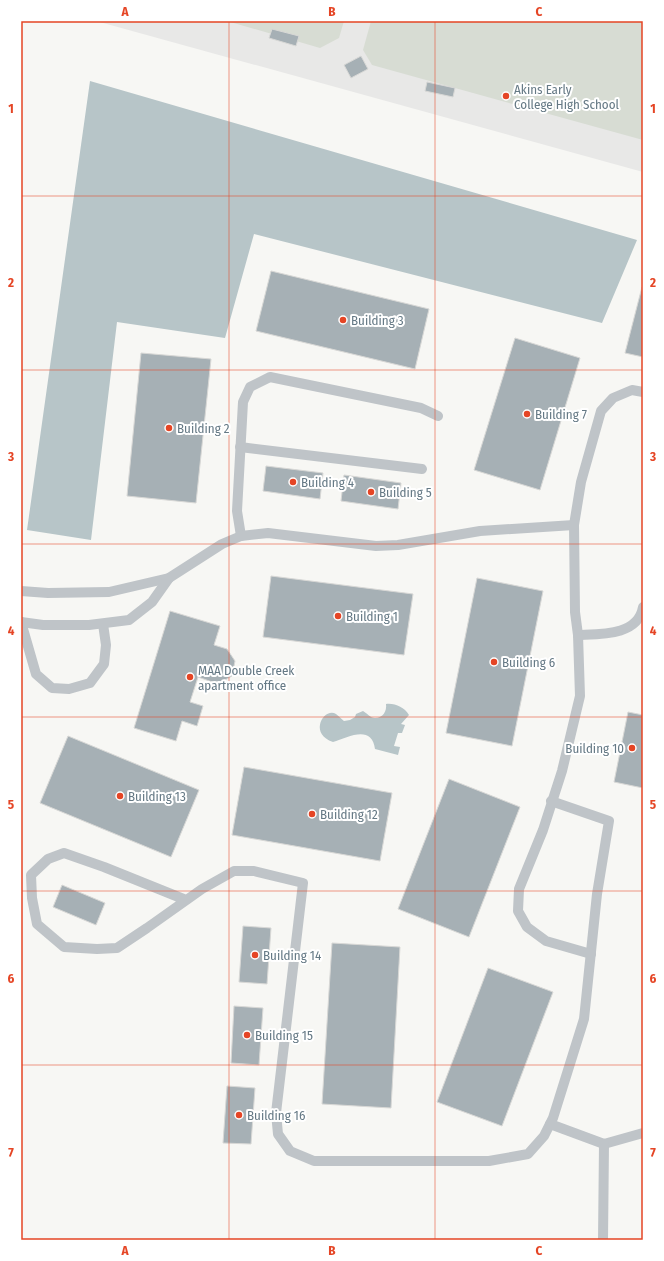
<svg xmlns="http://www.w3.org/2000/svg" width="664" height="1261" font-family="'Fira Sans Condensed',sans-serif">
<rect width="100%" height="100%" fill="#f7f7f4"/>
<polygon fill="#e8e8e7" points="96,21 643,21 643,172"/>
<g fill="#d7dcd3">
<polygon points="227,21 344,21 339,38 320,48"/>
<polygon points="371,21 643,21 643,140 372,65 363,50"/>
</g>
<g fill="#b7c5c8">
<polygon points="90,81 637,240 602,323 254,234 225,338 117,322 91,540 27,530"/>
<path d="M 386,704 C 395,703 404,707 409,715 L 401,724 L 405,725 L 402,733 L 398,733 L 394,746 L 400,747 L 398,755 L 375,749 C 372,724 348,737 333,742 C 308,734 324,707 336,714 C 339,716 341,719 344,721 L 350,720 L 355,717 L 356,714 L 363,711 C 367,713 370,718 375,718 C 383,718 387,711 386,704 Z"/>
</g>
<g fill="#a6b0b5" stroke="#d8d8d6">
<polygon points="272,29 299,36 296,46 269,38"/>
<polygon points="361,56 368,69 351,78 344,65"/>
<polygon points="427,82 455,88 453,97 425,91"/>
<polygon points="271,271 429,309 415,369 256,331"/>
<polygon points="642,287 643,287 643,357 625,353"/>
<polygon points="515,338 580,358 540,490 474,470"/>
<polygon points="141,353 211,359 196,503 127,496"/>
<polygon points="266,466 323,473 320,499 263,491"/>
<polygon points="344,475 401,483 398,509 341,501"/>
<polygon points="271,576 413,594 404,655 263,637"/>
<polygon points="477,578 543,591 512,746 446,733"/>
<polygon points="170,611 220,626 214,645 227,649 235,661 232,676 218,684 198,677 190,702 203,706 197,726 182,721 176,741 134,728"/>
<polygon points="628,712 643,715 643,788 614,782"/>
<polygon points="68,736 199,790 171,857 40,803"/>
<polygon points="244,767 392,793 380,861 232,835"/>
<polygon points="449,779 520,807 469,937 398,909"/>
<polygon points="62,885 105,903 96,925 53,907"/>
<polygon points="243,926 271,928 267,984 239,982"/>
<polygon points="332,943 400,947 391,1108 322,1104"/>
<polygon points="488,968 553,992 502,1126 437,1102"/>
<polygon points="234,1006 263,1008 259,1065 231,1063"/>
<polygon points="227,1086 255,1088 251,1144 223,1143"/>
</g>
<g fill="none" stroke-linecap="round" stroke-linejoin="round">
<g stroke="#bfc4c8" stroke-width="10">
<polyline points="240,447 422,469"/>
<polyline points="241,536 237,511 243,402 250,387 270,377 421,408 438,416"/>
<polyline points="21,591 48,593 109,592 169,578 222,544 241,536 268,533 376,546 398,545 480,531 574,525"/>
<polyline points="21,622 36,674 52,688 69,689 90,683 104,664 106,645 103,624"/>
<polyline points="21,622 43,625 89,625 129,620 152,602 169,578"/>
<path d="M 578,635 C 600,634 638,636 643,607"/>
<polyline points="186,900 104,867 64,853 48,859 31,875 32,898 37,924 64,947 97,949 117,948 147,928 202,889 234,871 254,871 303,883 276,1113 278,1134 290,1151 314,1161 489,1161 528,1154 544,1136 553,1118 584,1019 597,894 609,821 551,801"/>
<polyline points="591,954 546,941 527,927 518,911 519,889 543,830 562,771 580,696 578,635 575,612 574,525 581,482 601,411 613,398 632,390 643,392"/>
<polyline points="550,1124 604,1144 643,1133"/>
<polyline points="603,1240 604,1144"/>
</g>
</g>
<path fill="none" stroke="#e54525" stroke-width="1" stroke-opacity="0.55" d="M 229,21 L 229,1240M 435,21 L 435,1240M 21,196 L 643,196M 21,370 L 643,370M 21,544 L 643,544M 21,717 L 643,717M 21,891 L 643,891M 21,1065 L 643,1065"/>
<g fill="#e54525" stroke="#fff" stroke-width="1.5">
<circle cx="506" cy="96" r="4"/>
<circle cx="343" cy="320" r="4"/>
<circle cx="527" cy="414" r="4"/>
<circle cx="169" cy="428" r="4"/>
<circle cx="293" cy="482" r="4"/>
<circle cx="371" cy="492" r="4"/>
<circle cx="338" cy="616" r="4"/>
<circle cx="494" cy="662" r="4"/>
<circle cx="190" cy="677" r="4"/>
<circle cx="632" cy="748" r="4"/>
<circle cx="120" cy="796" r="4"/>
<circle cx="312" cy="814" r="4"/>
<circle cx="255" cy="955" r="4"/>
<circle cx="247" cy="1035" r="4"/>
<circle cx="239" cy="1115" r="4"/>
</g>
<g text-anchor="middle" stroke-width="4" stroke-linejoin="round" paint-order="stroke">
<g font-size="13" fill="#657985" stroke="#fff" text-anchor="start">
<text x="514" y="94">Akins Early<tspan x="514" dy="15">College High School</tspan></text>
<text x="351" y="325">Building 3</text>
<text x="535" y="419">Building 7</text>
<text x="177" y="433">Building 2</text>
<text x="301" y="487">Building 4</text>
<text x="379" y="497">Building 5</text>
<text x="346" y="621">Building 1</text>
<text x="502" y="667">Building 6</text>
<text x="198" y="675">MAA Double Creek<tspan x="198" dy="15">apartment office</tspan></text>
<text x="624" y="753" text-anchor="end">Building 10</text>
<text x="128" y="801">Building 13</text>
<text x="320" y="819">Building 12</text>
<text x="263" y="960">Building 14</text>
<text x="255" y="1040">Building 15</text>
<text x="247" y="1120">Building 16</text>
</g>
</g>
<rect width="664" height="1261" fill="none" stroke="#ffffff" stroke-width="44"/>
<rect x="22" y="22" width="620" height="1217" fill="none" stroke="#e54525" stroke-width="1.5"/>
<g font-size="13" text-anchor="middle" font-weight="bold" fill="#e54525">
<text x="125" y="16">A</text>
<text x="332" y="16">B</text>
<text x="539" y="16">C</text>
<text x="11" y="113">1</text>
<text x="653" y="113">1</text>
<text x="11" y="287">2</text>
<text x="653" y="287">2</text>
<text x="11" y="461">3</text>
<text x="653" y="461">3</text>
<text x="11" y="635">4</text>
<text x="653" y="635">4</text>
<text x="11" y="809">5</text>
<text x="653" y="809">5</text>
<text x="11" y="983">6</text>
<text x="653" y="983">6</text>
<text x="11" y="1157">7</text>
<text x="653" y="1157">7</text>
<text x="125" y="1255">A</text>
<text x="332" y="1255">B</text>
<text x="539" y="1255">C</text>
</g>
</svg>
